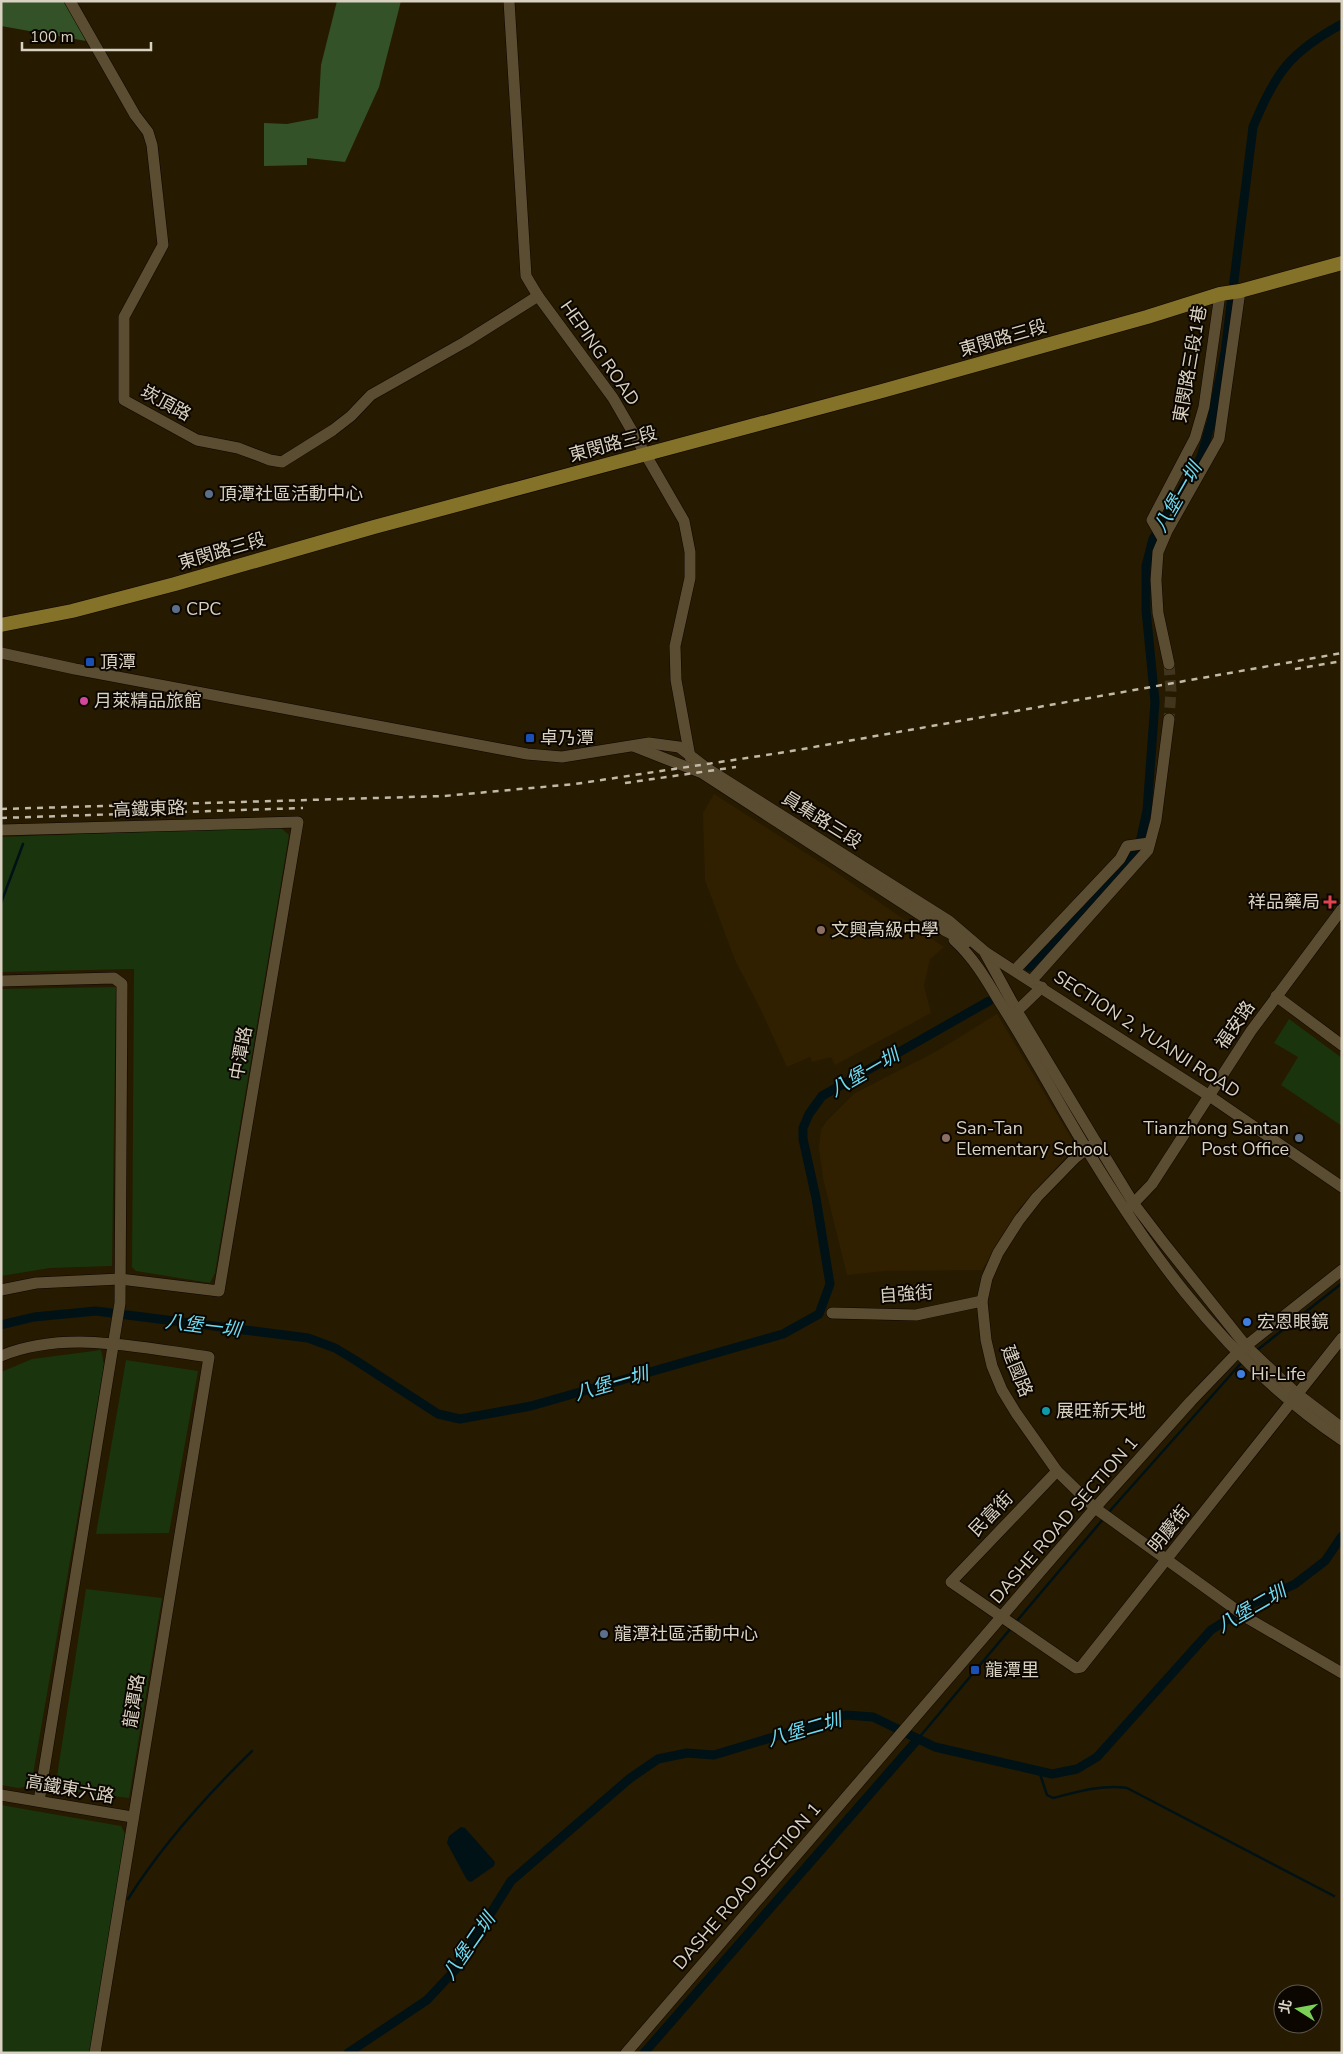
<svg xmlns="http://www.w3.org/2000/svg" width="1343" height="2054" font-family="'Nunito Sans','Noto Sans TC',sans-serif">
<rect width="100%" height="100%" fill="#261a00"/>
<g fill="#302000">
<polygon points="714,794 837,873 944,947 930,959 924,986 931,1013 835,1065 831,1057 812,1062 810,1057 787,1067 760,1008 735,960 705,880 703,813"/>
<polygon points="997,1014 1076,1146 1018,1210 982,1270 885,1271 847,1275 823,1178 819,1148 821,1130 826,1122 855,1093 937,1051"/>
</g>
<g fill="#1a340d">
<polygon points="280,827 289,835 215,1273 210,1283 136,1271 132,1267 134,969 1,972 1,837"/>
<polygon points="116,987 112,1266 50,1268 1,1276 1,989"/>
<polygon points="1289,1019 1342,1058 1342,1126 1281,1085 1298,1057 1274,1043"/>
<polygon points="101,1350 104,1365 31,1786 18,1788 1,1785 1,1372 32,1359"/>
<polygon points="126,1360 198,1371 169,1533 96,1534"/>
<polygon points="86,1589 162,1598 129,1798 55,1789"/>
<polygon points="1,1805 121,1826 126,1836 93,2053 1,2051"/>
</g>
<g fill="#345227">
<polygon points="1,1 66,1 86,41 1,26"/>
<polygon points="337,1 401,1 379,87 345,162 307,158 307,165 264,166 264,123 287,124 318,118 321,65"/>
</g>
<polygon fill="#001216" points="461,1827 465,1828 495,1862 494,1866 471,1882 467,1880 447,1843 449,1836"/>
<g fill="none" stroke-linecap="round" stroke-linejoin="round">
<g stroke="#001216" stroke-width="2.5">
<polyline points="1,903 23,844"/>
<polyline points="1256,1351 1341,1284"/>
<polyline points="1108,1513 1242,1362"/>
<polyline points="1016,1622 1104,1518"/>
<polyline points="917,1740 1011,1628"/>
<path d="M 1039,1771 L 1047,1795 L 1053,1798 C 1077,1792 1102,1784 1127,1788 L 1334,1896"/>
<path d="M 128,1899 C 162,1845 206,1796 252,1751"/>
</g>
<g stroke="#001216" stroke-width="9">
<path d="M 1029,967 L 1138,851 L 1147,811 L 1155,702 L 1146,610 L 1146,566 L 1153,539 L 1201,457 L 1211,423 L 1225,353 L 1253,127 C 1275,73 1290,52 1342,24"/>
<polyline points="1,1325 34,1317 96,1311 308,1338 335,1348 355,1360 438,1414 460,1419 531,1406 783,1334 819,1314 830,1284 816,1198 803,1139 803,1128 809,1114 822,1096 989,1001"/>
<polyline points="348,2053 427,2000 456,1969 511,1881 629,1779 658,1759 687,1753 714,1755 846,1715 873,1717 935,1747 1052,1774 1077,1769 1097,1757 1211,1630 1252,1604 1295,1584 1325,1561 1342,1536"/>
<polyline points="644,2053 917,1740"/>
</g>
<polyline stroke="#41351d" stroke-width="11" stroke-dasharray="11 5.5" stroke-linecap="butt" points="1169,664 1171,691 1169,719"/>
<g stroke="#0f0500" stroke-width="12">
<g id="minor">
<polyline points="70,1 135,115 148,132 152,145 163,245 124,317 124,400 197,440 238,448 270,460 282,462 333,430 351,416 371,395 465,342 538,296"/>
<polyline points="509,1 526,276 538,296 613,398 684,521 690,552 690,578 675,646 676,680 690,757"/>
<polyline points="1163,539 1152,520 1195,438 1204,407 1220,294"/>
<polyline points="1,653 75,669 527,754 562,757 649,743 679,747 708,769 949,921 984,951 1017,1011 1096,1142 1134,1204 1163,1242 1246,1346 1296,1393 1342,1428"/>
<polyline points="1169,664 1158,613 1156,580 1158,552 1167,531 1219,439 1240,291"/>
<polyline points="633,746 702,773 944,930 967,942"/>
<polyline points="1,830 298,822 219,1291 120,1279 36,1283 1,1290"/>
<path d="M 954,940 C 973,957 986,979 999,1001 C 1022,1037 1043,1074 1064,1111 C 1137,1237 1220,1358 1342,1440"/>
<polyline points="985,952 1208,1095 1342,1187"/>
<polyline points="1015,970 1120,859 1127,846 1149,843"/>
<polyline points="1032,980 1148,850 1156,820 1169,719"/>
<polyline points="1,981 114,978 122,984 120,1303 39,1801"/>
<polyline points="1276,996 1342,1045"/>
<polyline points="1017,1011 1042,987"/>
<polyline points="1096,1142 1075,1158 1037,1197 1019,1220 998,1253 987,1278 982,1301 986,1340 992,1366 1002,1390 1016,1413 1057,1471 1095,1508 1249,1619 1342,1673"/>
<polyline points="1129,1208 1152,1184 1251,1031 1342,909"/>
<polyline points="832,1313 916,1315 982,1301"/>
<path d="M 1,1356 C 66,1329 142,1348 209,1357 L 95,2053"/>
<polyline points="1057,1471 951,1582 1076,1668 1081,1667 1342,1338"/>
<polyline points="1,1795 132,1817"/>
<polyline points="626,2053 1095,1508 1191,1401 1237,1353 1342,1270"/>
</g>
</g>
<g stroke="#0f0500" stroke-width="15">
<polyline id="major" points="1,625 72,611 175,584 374,527 882,391 1147,317 1220,294 1240,291 1342,263"/>
</g>
<use href="#minor" stroke="#5b4d31" stroke-width="11"/>
<use href="#major" stroke="#847229" stroke-width="14"/>
<g stroke="#c2baa9" stroke-width="2.5" stroke-dasharray="6 6" stroke-linecap="butt">
<polyline points="1295,669 1342,661"/>
<polyline points="625,783 736,767"/>
<polyline points="1,809 444,796 575,784 786,752 1342,653"/>
<polyline points="1,818 303,808"/>
</g>
</g>
<g fill="#5c6f8a" stroke="#0b0600" stroke-width="2">
<circle cx="209" cy="494" r="5"/>
<circle cx="176" cy="609" r="5"/>
<circle cx="1299" cy="1138" r="5"/>
<circle cx="604" cy="1634" r="5"/>
</g>
<g fill="#1a4fb4" stroke="#0b0600" stroke-width="2">
<rect x="85" y="657" width="10" height="10" rx="2.5"/>
<rect x="525" y="733" width="10" height="10" rx="2.5"/>
<rect x="970" y="1665" width="10" height="10" rx="2.5"/>
</g>
<circle fill="#d1479c" stroke="#0b0600" stroke-width="2" cx="84" cy="701" r="5"/>
<path fill="#e0444e" stroke="#0b0600" stroke-width="2" d="M1327.5 894.5h5v5h5v5h-5v5h-5v-5h-5v-5h5z"/>
<g fill="#8d6e63" stroke="#0b0600" stroke-width="2">
<circle cx="821" cy="930" r="5"/>
<circle cx="946" cy="1138" r="5"/>
</g>
<g fill="#3f7fe0" stroke="#0b0600" stroke-width="2">
<circle cx="1247" cy="1322" r="5"/>
<circle cx="1241" cy="1374" r="5"/>
</g>
<circle fill="#0f9aa8" stroke="#0b0600" stroke-width="2" cx="1046" cy="1411" r="5"/>
<g text-anchor="middle" stroke-width="4" stroke-linejoin="round" paint-order="stroke">
<g font-size="18" fill="#d9d1c1" stroke="#0b0600">
<text transform="translate(1003 338) rotate(-16)" y="6">東閔路三段</text>
<text transform="translate(600 353) rotate(55)" y="6">HEPING ROAD</text>
<text transform="translate(1190 364) rotate(-80)" y="6">東閔路三段1巷</text>
<text transform="translate(166 403) rotate(29)" y="6">崁頂路</text>
<text transform="translate(613 444) rotate(-15)" y="6">東閔路三段</text>
<text transform="translate(222 551) rotate(-16)" y="6">東閔路三段</text>
<text transform="translate(149 809) rotate(-2)" y="6">高鐵東路</text>
<text transform="translate(822 820) rotate(32)" y="6">員集路三段</text>
<text transform="translate(1235 1025) rotate(-55)" y="6">福安路</text>
<text transform="translate(1147 1034) rotate(33)" y="6">SECTION 2, YUANJI ROAD</text>
<text transform="translate(241 1053) rotate(-80)" y="6">中潭路</text>
<text transform="translate(906 1294) rotate(-4)" y="6">自強街</text>
<text transform="translate(1017 1371) rotate(68)" y="6">建國路</text>
<text transform="translate(991 1514) rotate(-46)" y="6">民富街</text>
<text transform="translate(1064 1520) rotate(-49)" y="6">DASHE ROAD SECTION 1</text>
<text transform="translate(1169 1529) rotate(-51)" y="6">明慶街</text>
<text transform="translate(134 1701) rotate(-81)" y="6">龍潭路</text>
<text transform="translate(70 1789) rotate(10)" y="6">高鐵東六路</text>
<text transform="translate(747 1886) rotate(-49)" y="6">DASHE ROAD SECTION 1</text>
</g>
<g font-size="18" fill="#d9d1c1" stroke="#0b0600" text-anchor="start">
<text x="219" y="500">頂潭社區活動中心</text>
<text x="186" y="615">CPC</text>
<text x="100" y="668">頂潭</text>
<text x="94" y="707">月萊精品旅館</text>
<text x="540" y="744">卓乃潭</text>
<text x="1320" y="908" text-anchor="end">祥品藥局</text>
<text x="831" y="936">文興高級中學</text>
<text x="956" y="1134">San-Tan<tspan x="956" dy="21">Elementary School</tspan></text>
<text x="1289" y="1134" text-anchor="end">Tianzhong Santan<tspan x="1289" dy="21">Post Office</tspan></text>
<text x="1257" y="1328">宏恩眼鏡</text>
<text x="1251" y="1380">Hi-Life</text>
<text x="1056" y="1417">展旺新天地</text>
<text x="614" y="1640">龍潭社區活動中心</text>
<text x="985" y="1676">龍潭里</text>
</g>
<g font-size="19" font-style="italic" fill="#6cdaf2" stroke="#0b0600">
<text transform="translate(1177 497) rotate(-60)" y="7">八堡一圳</text>
<text transform="translate(864 1072) rotate(-30)" y="7">八堡一圳</text>
<text transform="translate(203 1325) rotate(7)" y="7">八堡一圳</text>
<text transform="translate(611 1383) rotate(-16)" y="7">八堡一圳</text>
<text transform="translate(1251 1608) rotate(-30)" y="7">八堡二圳</text>
<text transform="translate(804 1729) rotate(-16)" y="7">八堡二圳</text>
<text transform="translate(468 1946) rotate(-55)" y="7">八堡二圳</text>
</g>
</g>
<rect width="1343" height="2054" fill="none" stroke="#d9d1c1" stroke-width="5"/>
<g transform="translate(1298 2009) rotate(281)"><circle r="24" fill="#0b0600" stroke="#5d574d"/>
<path d="M0-4L9 19L0 12L-9 19Z" fill="#7bd155"/>
<text y="-8" font-size="14" font-weight="bold" text-anchor="middle" fill="#d9d1c1">北</text>
</g>
<path d="M22 42v8h129v-8" fill="none" stroke="#d9d1c1" stroke-width="2.5"/>
<text x="30" y="42" font-size="15" fill="#d9d1c1" stroke="#0b0600" stroke-width="4" paint-order="stroke">100 m</text>
</svg>
